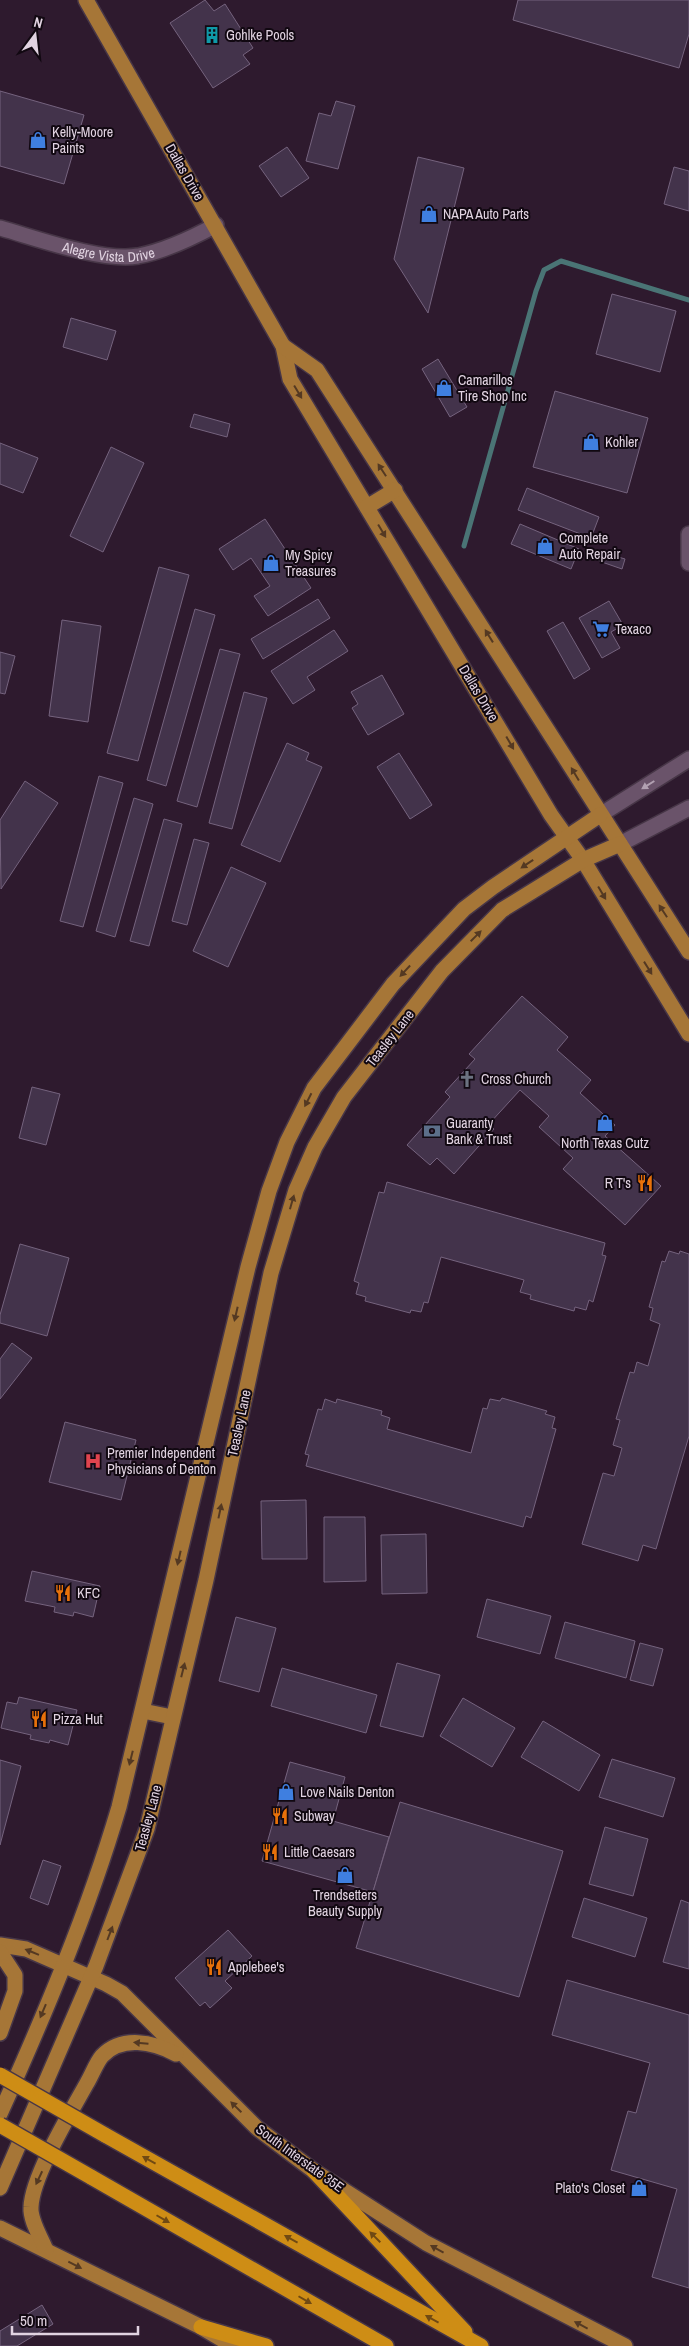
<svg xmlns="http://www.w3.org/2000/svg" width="689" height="2346" font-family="'Archivo Narrow',sans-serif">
<rect width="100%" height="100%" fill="#2e1a2e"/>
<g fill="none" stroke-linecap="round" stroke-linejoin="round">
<polyline stroke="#4a7475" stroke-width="5" points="464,546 536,291 544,270 561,261 689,300"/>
</g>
<g fill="#43334b" stroke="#75637e">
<polygon points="205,0 214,11 225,4 253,48 243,55 250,64 213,88 170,23"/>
<polygon points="518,0 689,0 689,34 679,68 513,20"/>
<polygon points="0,91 84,115 64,184 0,166"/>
<polygon points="336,101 355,106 338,169 306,161 319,113 331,116"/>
<polygon points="287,147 309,178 281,197 259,166"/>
<polygon points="418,157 464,168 428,313 394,259"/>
<polygon points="674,167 689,171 689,211 664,204"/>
<polygon points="612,294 676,311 660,372 596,354"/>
<polygon points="71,318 116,331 107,360 63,347"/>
<polygon points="438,359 467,407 450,417 422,369"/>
<polygon points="555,391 648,418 627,493 533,467"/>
<polygon points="194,414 230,424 227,437 190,427"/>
<polygon points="0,443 38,458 23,493 0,484"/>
<polygon points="111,447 144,463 103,552 70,536"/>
<polygon points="527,488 599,517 591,538 518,510"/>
<polygon points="265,519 311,588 268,616 254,596 270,586 251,558 233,570 219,549"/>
<polygon points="520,524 579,549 571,569 511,544"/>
<polygon points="602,552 625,559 622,569 599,561"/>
<polygon points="159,567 189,575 138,761 107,753"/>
<polygon points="318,599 330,618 263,659 251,639"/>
<polygon points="609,601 623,625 611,632 620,648 602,658 579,618"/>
<polygon points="195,609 215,615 166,786 147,780"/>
<polygon points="62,620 101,626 88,722 49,716"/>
<polygon points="563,622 590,669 574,679 547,631"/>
<polygon points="334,630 348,651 307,677 315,690 293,704 271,671"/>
<polygon points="220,649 240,654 197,807 177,801"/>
<polygon points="0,652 15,656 5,694 0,693"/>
<polygon points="382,675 404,714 368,735 352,708 358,704 351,692"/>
<polygon points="244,692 267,698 232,829 209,823"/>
<polygon points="287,743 309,753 306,760 322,767 280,862 241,845"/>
<polygon points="399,753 432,805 410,819 377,767"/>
<polygon points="99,776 123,783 83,927 60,921"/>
<polygon points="25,781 58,803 1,889 0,820"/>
<polygon points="134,798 153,804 115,937 96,931"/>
<polygon points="164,819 182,824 149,946 130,941"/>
<polygon points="194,839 209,843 187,925 172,921"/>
<polygon points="231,867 266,883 228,967 193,951"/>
<polygon points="522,996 568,1037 557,1050 591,1080 580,1093 615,1125 605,1136 661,1186 625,1225 563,1169 573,1158 539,1127 549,1116 520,1090 489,1124 494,1129 454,1174 437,1158 430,1165 407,1145 450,1097 445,1092 475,1059 469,1054"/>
<polygon points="32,1087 60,1094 46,1145 19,1138"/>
<polygon points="387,1182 605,1243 602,1255 606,1256 593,1302 589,1300 586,1310 575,1307 574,1311 530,1299 531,1295 520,1292 524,1280 441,1257 428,1303 424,1302 421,1312 411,1310 410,1313 365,1301 366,1297 356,1294 359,1283 354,1281 379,1192 384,1193"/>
<polygon points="20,1244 69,1258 47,1336 0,1323 0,1315"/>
<polygon points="669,1251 679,1254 680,1251 689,1254 689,1436 656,1549 643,1545 638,1561 582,1544 603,1473 614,1476 622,1448 613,1445 620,1420 616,1419 630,1372 634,1373 637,1362 648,1366 660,1324 650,1320 653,1308 649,1307 662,1261 665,1262"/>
<polygon points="12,1343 32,1358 0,1399 0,1359"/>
<polygon points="502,1398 547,1411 545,1414 555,1417 552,1428 556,1429 531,1518 526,1516 523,1527 306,1466 309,1455 305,1454 318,1409 322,1410 325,1399 336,1403 337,1399 382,1411 381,1415 390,1418 387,1429 471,1453 483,1408 487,1409 490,1399 500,1401"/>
<polygon points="65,1422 136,1440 121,1500 49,1482"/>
<polygon points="306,1500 307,1559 262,1559 261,1501"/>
<polygon points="324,1517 365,1517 366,1581 324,1582"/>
<polygon points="426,1534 427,1593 382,1594 381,1535"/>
<polygon points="32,1571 100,1586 93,1617 74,1612 73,1616 54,1612 55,1607 25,1601"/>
<polygon points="487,1599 551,1616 540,1654 477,1637"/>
<polygon points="236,1617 276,1628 259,1692 219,1681"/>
<polygon points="565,1622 635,1641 626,1678 555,1658"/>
<polygon points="640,1643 663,1649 653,1686 630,1680"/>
<polygon points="397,1663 440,1675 423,1737 380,1726"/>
<polygon points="282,1668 377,1695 366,1733 271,1706"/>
<polygon points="19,1697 77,1710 68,1745 50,1740 49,1743 30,1739 31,1735 1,1728 7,1702 17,1704"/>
<polygon points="463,1698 515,1728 492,1767 440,1736"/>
<polygon points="543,1721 600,1755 579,1791 521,1757"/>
<polygon points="612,1759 675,1778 663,1817 599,1797"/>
<polygon points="0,1760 21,1766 0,1845"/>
<polygon points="290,1762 345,1777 333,1821 389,1837 373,1892 262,1861"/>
<polygon points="400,1802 563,1851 519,1997 356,1948"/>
<polygon points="605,1827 648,1839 633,1896 589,1884"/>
<polygon points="43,1860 61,1866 48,1905 30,1898"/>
<polygon points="584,1898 647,1918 635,1957 572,1937"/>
<polygon points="681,1900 689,1903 689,1969 663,1962"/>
<polygon points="228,1930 252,1956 225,1981 232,1988 210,2008 205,2002 200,2006 175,1978"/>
<polygon points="567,1980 689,2015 689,2288 652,2277 677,2189 611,2170 628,2111 636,2113 650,2063 552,2035"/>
<polygon points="42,2305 53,2324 17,2346 0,2346 0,2331"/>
</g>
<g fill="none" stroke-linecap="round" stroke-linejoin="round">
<g stroke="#473647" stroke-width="18">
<g id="minor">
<path id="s1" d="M 0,228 C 36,238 101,262 138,256 C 165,251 192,238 216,225"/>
<polyline points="689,534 689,563"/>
<polyline points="600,815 689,759"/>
<polyline points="620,844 689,808"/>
</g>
</g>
<g stroke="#473647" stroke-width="18">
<g id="major">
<polyline points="86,0 283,346 290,379 551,815 583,860 689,1034"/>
<path d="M 283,346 L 317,370 C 442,563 565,758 689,952"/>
<polyline points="367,507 395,490"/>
<polyline points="143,1711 172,1717"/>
<polyline points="0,1945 26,1949 106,1984 122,1993 257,2128 314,2171 426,2243 625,2346"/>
<polyline points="0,1952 15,1975 15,1991 0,2033"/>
<path d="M 0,2114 C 45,2014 88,1912 119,1807 L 248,1267 L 269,1191 L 287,1142 L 314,1088 L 393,984 L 464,909 L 493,887 L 600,815"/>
<polyline points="0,2188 96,1966 147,1829 206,1580 271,1273 296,1190 315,1147 344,1097 442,971 502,910 583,860 620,844"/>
<polyline points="0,2228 201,2327 233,2346"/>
<path d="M 46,2250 C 41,2237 30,2221 31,2207 C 32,2176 71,2112 87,2083 C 92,2075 96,2063 102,2056 C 122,2035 153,2042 176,2054"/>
</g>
</g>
<g stroke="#473647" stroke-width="18">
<g id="highway">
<polyline points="105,2135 481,2346"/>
<polyline points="314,2171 465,2332"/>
<polyline points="91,2177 386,2346"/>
<polyline points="201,2327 266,2346"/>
</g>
</g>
<use href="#minor" stroke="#6a536a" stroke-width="15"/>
<use href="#major" stroke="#a67637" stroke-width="15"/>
<use href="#highway" stroke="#ce8d15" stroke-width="15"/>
<g stroke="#473647" stroke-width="18" stroke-linecap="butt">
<g id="highway-bridge">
<polyline points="0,2075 105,2135"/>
<polyline points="0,2125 91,2177"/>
</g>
</g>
<use href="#highway-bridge" stroke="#ce8d15" stroke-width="15"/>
</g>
<defs><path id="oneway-solid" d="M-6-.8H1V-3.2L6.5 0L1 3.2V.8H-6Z" transform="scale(1.25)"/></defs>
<g fill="#543922">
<use href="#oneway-solid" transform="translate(298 392) rotate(59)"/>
<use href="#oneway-solid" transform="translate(382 470) rotate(-123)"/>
<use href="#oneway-solid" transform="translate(382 531) rotate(59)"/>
<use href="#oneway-solid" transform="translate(489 636) rotate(-122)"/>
<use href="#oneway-solid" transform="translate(510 743) rotate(60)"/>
<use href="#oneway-solid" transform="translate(575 774) rotate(-121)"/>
<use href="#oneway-solid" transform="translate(527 864) rotate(146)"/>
<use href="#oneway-solid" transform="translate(602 893) rotate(59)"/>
<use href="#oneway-solid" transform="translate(663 911) rotate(-123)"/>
<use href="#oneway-solid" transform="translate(476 936) rotate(-45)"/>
<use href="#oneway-solid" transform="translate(648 968) rotate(58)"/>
<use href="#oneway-solid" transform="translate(405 971) rotate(133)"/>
<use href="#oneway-solid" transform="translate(308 1100) rotate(117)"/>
<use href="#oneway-solid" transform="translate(292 1202) rotate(-74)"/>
<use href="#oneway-solid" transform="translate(236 1314) rotate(103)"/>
<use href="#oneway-solid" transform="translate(220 1511) rotate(-78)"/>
<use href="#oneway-solid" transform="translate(179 1558) rotate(103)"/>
<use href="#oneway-solid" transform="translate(183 1670) rotate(-76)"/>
<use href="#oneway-solid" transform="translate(131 1758) rotate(104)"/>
<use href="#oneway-solid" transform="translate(110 1933) rotate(-69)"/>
<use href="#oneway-solid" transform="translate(32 1952) rotate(-158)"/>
<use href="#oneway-solid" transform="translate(43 2011) rotate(113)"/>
<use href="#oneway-solid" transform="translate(141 2043) rotate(-175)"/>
<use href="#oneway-solid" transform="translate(236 2107) rotate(-136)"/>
<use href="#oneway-solid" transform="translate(39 2178) rotate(115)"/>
<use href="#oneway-solid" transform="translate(437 2249) rotate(-151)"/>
<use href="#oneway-solid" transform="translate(75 2265) rotate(27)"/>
<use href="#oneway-solid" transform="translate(581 2325) rotate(-152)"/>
</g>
<use fill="#b1a0b1" href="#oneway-solid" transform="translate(648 785) rotate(148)"/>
<g fill="#704a13">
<use href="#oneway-solid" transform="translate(149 2160) rotate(-151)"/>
<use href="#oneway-solid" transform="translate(163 2219) rotate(30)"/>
<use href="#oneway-solid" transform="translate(375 2237) rotate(-135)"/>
<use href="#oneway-solid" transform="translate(291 2239) rotate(-151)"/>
<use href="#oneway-solid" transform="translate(305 2300) rotate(30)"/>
<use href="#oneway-solid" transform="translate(432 2319) rotate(-151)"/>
</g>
<defs>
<g id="building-bare" transform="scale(1.35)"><path d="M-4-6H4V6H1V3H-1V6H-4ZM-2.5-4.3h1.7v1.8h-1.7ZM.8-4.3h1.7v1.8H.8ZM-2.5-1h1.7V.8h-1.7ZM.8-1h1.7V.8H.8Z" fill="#0f9aa8" stroke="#110811" stroke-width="2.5" paint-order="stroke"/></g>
<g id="shop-bare" transform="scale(1.35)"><path d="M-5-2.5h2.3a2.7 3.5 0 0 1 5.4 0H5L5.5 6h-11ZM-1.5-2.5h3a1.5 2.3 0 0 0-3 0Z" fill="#3f7fe0" stroke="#110811" stroke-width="2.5" paint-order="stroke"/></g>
<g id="supermarket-bare" transform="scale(1.35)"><path d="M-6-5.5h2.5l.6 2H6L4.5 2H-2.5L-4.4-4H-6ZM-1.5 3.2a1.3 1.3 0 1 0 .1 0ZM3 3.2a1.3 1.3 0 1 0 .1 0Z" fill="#3f7fe0" stroke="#110811" stroke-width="2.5" paint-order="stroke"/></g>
<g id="church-bare" transform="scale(1.35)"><path d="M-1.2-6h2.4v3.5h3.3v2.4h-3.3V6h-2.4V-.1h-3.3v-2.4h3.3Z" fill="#6b7280" stroke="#110811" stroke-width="2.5" paint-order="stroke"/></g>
<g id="bank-bare" transform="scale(1.35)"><path d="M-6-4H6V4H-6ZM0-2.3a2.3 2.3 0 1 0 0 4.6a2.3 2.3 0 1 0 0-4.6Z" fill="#5c6f8a" stroke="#110811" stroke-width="2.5" paint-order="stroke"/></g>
<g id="restaurant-bare" transform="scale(1.35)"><path d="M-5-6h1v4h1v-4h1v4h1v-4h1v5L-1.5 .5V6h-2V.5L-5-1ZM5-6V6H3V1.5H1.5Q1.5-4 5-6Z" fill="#e8710a" stroke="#110811" stroke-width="2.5" paint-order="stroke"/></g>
<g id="hospital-bare" transform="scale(1.35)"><path d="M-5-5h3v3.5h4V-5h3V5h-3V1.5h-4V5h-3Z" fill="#e0444e" stroke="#110811" stroke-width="2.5" paint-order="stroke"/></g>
</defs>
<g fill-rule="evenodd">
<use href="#building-bare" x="212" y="35"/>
<use href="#shop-bare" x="38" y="140"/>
<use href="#shop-bare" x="429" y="214"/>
<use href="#shop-bare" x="444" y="388"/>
<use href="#shop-bare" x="591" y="442"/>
<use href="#shop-bare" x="545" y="546"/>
<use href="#shop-bare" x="271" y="563"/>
<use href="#supermarket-bare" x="601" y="629"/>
<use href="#church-bare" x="467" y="1079"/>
<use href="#shop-bare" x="605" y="1123"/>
<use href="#bank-bare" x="432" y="1131"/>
<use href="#restaurant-bare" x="645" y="1183"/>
<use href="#hospital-bare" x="93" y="1461"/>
<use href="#restaurant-bare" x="63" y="1593"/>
<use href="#restaurant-bare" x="39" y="1719"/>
<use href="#shop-bare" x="286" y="1792"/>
<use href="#restaurant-bare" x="280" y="1816"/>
<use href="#restaurant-bare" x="270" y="1852"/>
<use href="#shop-bare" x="345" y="1875"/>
<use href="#restaurant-bare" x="214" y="1967"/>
<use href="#shop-bare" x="639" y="2188"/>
</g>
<g text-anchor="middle" stroke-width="4" stroke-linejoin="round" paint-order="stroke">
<g font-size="14" fill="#e1d3e1" stroke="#110811" text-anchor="start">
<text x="226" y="40">Gohlke Pools</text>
<text x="52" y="137">Kelly-Moore<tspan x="52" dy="16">Paints</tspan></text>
<text x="443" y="219">NAPA Auto Parts</text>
<text x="458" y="385">Camarillos<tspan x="458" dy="16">Tire Shop Inc</tspan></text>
<text x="605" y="447">Kohler</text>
<text x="559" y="543">Complete<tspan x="559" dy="16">Auto Repair</tspan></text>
<text x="285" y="560">My Spicy<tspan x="285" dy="16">Treasures</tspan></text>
<text x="615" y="634">Texaco</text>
<text x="481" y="1084">Cross Church</text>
<text x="446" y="1128">Guaranty<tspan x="446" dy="16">Bank &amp; Trust</tspan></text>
<text x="605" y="1148" text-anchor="middle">North Texas Cutz</text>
<text x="631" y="1188" text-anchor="end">R T's</text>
<text x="107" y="1458">Premier Independent<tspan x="107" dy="16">Physicians of Denton</tspan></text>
<text x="77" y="1598">KFC</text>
<text x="53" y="1724">Pizza Hut</text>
<text x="300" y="1797">Love Nails Denton</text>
<text x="294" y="1821">Subway</text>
<text x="284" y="1857">Little Caesars</text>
<text x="345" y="1900" text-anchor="middle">Trendsetters<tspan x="345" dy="16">Beauty Supply</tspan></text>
<text x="228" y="1972">Applebee's</text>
<text x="625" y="2193" text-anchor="end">Plato's Closet</text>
</g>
<g font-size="14" fill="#e1d3e1" stroke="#110811">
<text transform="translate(185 172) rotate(60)" y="5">Dallas Drive</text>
<text dy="5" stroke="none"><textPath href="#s1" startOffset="112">Alegre Vista Drive</textPath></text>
<text transform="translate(479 693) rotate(59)" y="5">Dallas Drive</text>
<text transform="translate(390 1038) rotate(-52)" y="5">Teasley Lane</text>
<text transform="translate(239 1423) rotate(-78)" y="5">Teasley Lane</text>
<text transform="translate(148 1818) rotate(-75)" y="5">Teasley Lane</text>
<text transform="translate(300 2158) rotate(36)" y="5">South Interstate 35E</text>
</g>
</g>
<g transform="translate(35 35) rotate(15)" stroke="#110811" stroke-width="4" paint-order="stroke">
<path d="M0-4L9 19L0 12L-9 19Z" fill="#e1d3e1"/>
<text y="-8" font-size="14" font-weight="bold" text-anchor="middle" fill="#e1d3e1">N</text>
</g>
<path d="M12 2326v8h126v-8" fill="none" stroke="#e1d3e1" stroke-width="2.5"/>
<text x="20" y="2326" font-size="15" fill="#e1d3e1" stroke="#110811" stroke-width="4" paint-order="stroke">50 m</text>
</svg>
